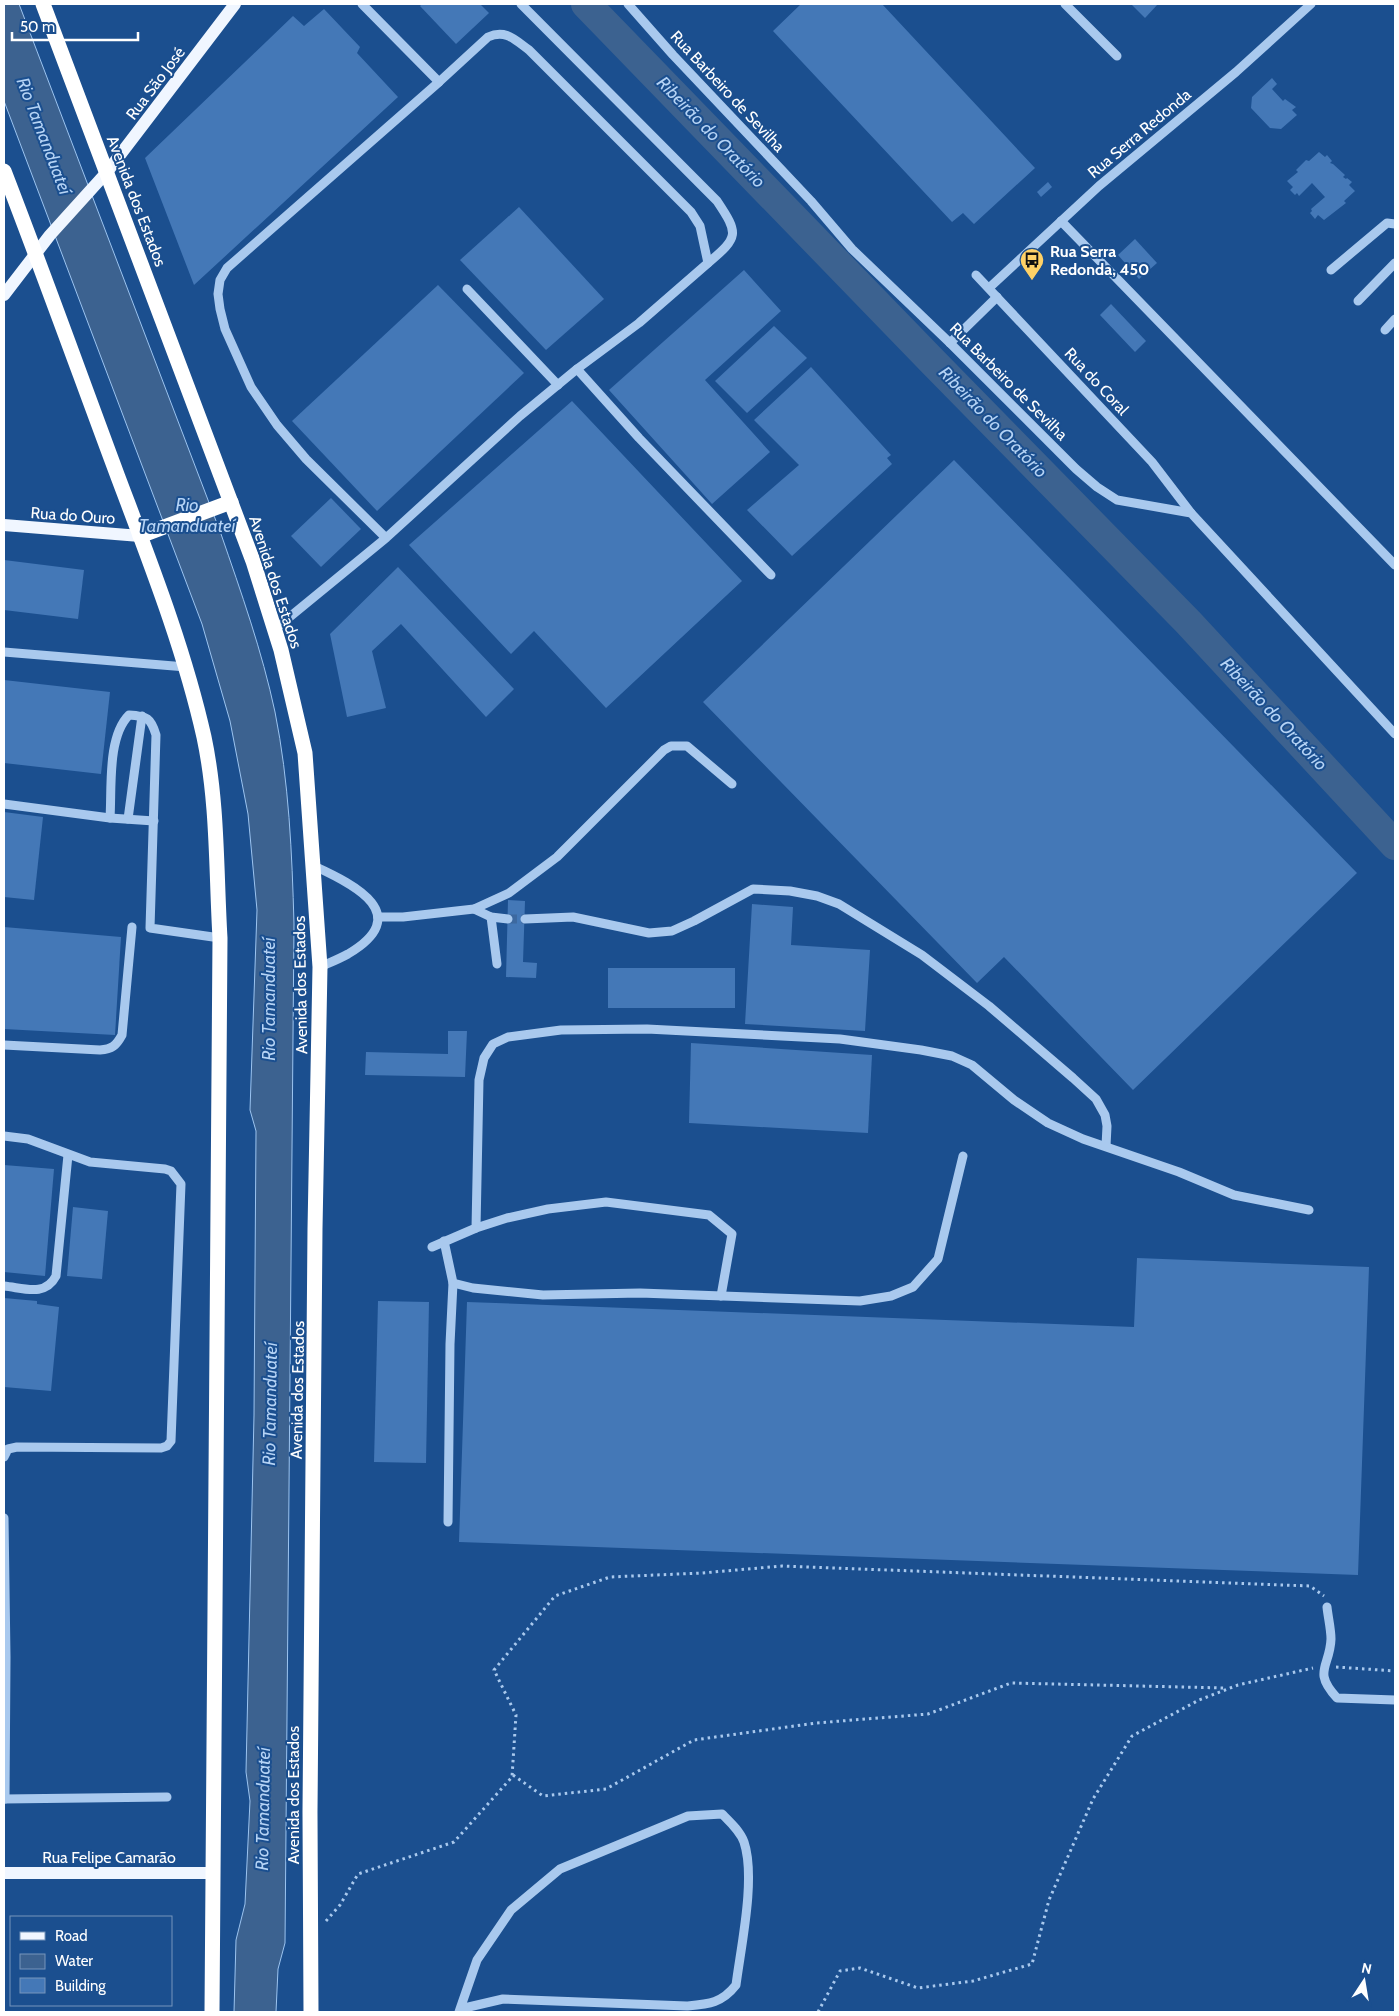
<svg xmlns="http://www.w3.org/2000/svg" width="1399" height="2016" font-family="Cabin,sans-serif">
<rect width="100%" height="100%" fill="#1b4f8f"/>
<path fill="#3c6290" stroke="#9cc4f0" d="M 4,4 L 19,4 L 221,534 C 241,592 262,651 275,712 C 289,782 292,853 294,924 L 285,1943 L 278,1969 L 276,2012 L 234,2012 L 236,1940 L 245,1904 L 250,1801 L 246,1772 L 254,1415 L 256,1131 L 250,1110 L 257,910 L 248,814 L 230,721 L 202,624 L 4,101 Z"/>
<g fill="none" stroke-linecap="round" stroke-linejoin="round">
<polyline stroke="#3c6290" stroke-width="30" points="586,4 934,363 1188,622 1395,845"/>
</g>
<g fill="#4478b7">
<polygon points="422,4 480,4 489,13 456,44 420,6"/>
<polygon points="801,4 882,4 1035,168 974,224 963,213 952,222 773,31"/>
<polygon points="1131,4 1158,4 1145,18"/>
<polygon points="324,9 360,47 357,53 398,97 194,285 145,158 293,16 304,26"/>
<polygon points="1272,78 1277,84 1272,89 1283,101 1285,99 1296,107 1292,110 1297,115 1281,129 1270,128 1251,108 1252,97"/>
<polygon points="1319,152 1325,157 1327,155 1332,161 1330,163 1333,164 1345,175 1343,177 1346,179 1347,178 1352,182 1349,185 1355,191 1344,201 1346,203 1324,220 1318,215 1315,219 1310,213 1312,211 1311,209 1325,197 1312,183 1299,196 1297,193 1295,195 1290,190 1293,187 1287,181 1298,172 1296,170 1306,160 1309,161"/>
<polygon points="1048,182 1052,187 1041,197 1037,192"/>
<polygon points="519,207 604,299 546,350 460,260"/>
<polygon points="1135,239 1157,263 1139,279 1118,255"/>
<polygon points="744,270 781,311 705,380 770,452 712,504 609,390"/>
<polygon points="438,285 524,373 377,511 292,421"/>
<polygon points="1111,304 1146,341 1135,352 1100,315"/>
<polygon points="774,326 807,358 747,413 715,381"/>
<polygon points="811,367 891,455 887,458 892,464 792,556 747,510 799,465 754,420"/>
<polygon points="572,401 742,581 606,708 534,631 511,654 409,545"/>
<polygon points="954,460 1357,873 1133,1090 1004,957 977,983 703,702"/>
<polygon points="331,498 361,529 321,567 291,536"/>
<polygon points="4,560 84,570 78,619 4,610"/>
<polygon points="398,567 514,689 486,717 401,624 372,651 386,708 347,717 330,634"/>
<polygon points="4,680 110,692 101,774 4,763"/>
<polygon points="4,812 43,817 34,900 4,897"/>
<polygon points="508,900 525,901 523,962 537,963 536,978 506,977"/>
<polygon points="752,904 793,907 791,945 870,950 865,1031 745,1024"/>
<polygon points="4,927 121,937 115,1035 4,1029"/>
<rect x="608" y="968" width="127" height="40"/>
<polygon points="448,1031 467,1031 465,1077 365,1075 366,1052 448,1054"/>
<polygon points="691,1043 872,1055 868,1133 689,1123"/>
<polygon points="4,1165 54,1169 45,1276 4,1272"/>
<polygon points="73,1207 108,1211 102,1279 67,1276"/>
<polygon points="1137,1258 1369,1267 1358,1575 459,1542 467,1302 1134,1327"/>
<polygon points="4,1298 37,1301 37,1304 59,1307 51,1391 4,1387"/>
<polygon points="378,1301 429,1302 426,1463 374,1462"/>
</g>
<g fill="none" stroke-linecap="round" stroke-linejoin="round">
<polyline stroke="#3d69a0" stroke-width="9" stroke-dasharray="9 4.5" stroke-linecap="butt" points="508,919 525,919"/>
<g stroke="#a9c9ee" stroke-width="3" stroke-dasharray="2.5 4" stroke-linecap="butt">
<polyline points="1336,1667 1395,1671"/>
<polyline points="513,1775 543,1796 606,1789 694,1740 816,1723 928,1714 1011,1683 1225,1688"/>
<polyline points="326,1921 340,1905 358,1874 454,1842 512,1777 516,1715 494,1670 555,1596 610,1577 702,1573 782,1566 1310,1586 1324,1596"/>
<polyline points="818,2012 840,1971 860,1968 918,1988 973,1981 1032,1964 1049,1900 1093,1799 1132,1736 1199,1700 1238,1685 1313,1668"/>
</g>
<g stroke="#a9c9ee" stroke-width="9">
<polyline points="362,4 439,82"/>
<path d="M 521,4 L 717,201 C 739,234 739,237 708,263"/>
<polyline points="628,4 673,55 811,201 852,249 950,343 1076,469 1097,487 1117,500 1191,513 1395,734"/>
<polyline points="1065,4 1117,56"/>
<polyline points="1061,221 1395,565"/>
<polyline points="1331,270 1387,223 1395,224"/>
<polyline points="976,275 1152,462 1191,513"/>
<polyline points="989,288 1099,186 1236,72 1311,4"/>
<polyline points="467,289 558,385"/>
<polyline points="1358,301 1395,263"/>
<polyline points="1385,330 1395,319"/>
<polyline points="950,343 997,297"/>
<polyline points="577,369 639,438 771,575"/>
<path d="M 275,629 L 386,538 L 520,416 L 577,369 L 639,323 L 708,263 L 700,226 L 691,212 L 529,50 C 515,40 506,29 488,37 L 439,82 L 227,268 L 220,280 L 218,294 L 220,309 L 225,329 L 251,387 L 277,425 L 306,459 L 386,538"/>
<polyline points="4,652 186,667"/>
<polyline points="4,804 110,818 154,821"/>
<path d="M 110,818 C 112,788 107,737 129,715 C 147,716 151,718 156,735 L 150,928 L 220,938"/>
<polyline points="128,819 142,716"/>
<path d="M 314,866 C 356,885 414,915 348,954 C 339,959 329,963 320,967"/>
<polyline points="474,909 491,917 508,919"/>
<polyline points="378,917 403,917 474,909 509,893 557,857 664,750 671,746 687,746 732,784"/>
<polyline points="491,917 497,964"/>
<polyline points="525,919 573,917 649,933 672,931 694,921 753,889 790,891 817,896 839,904 922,955 989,1006 1073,1078 1096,1099 1105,1115 1107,1126 1106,1146"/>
<path d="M 4,1045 L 100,1050 C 112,1049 116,1046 122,1035 L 132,927"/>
<polyline points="4,1136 28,1139 90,1162 165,1169 171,1171 181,1184 171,1441 167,1446 161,1448 17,1447 8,1449 4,1457"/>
<polyline points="476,1228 507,1218 548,1209 606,1202 709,1215 732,1234 721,1296"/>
<polyline points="444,1241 453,1283 473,1288 543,1295 640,1293 860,1301 891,1296 913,1287 938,1259 963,1156"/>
<polyline points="432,1247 476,1228 479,1080 484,1058 493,1044 508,1037 561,1030 647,1029 840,1039 921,1050 952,1056 972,1065 1014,1100 1048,1123 1083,1139 1179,1172 1234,1195 1309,1210"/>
<path d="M 4,1286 C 24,1288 45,1297 56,1276 L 68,1155"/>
<polyline points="4,1518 6,1657 5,1799"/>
<polyline points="448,1522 450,1344 453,1283"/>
<path d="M 1327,1607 C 1328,1617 1331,1629 1331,1639 C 1330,1667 1312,1671 1337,1698 L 1395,1700"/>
<polyline points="4,1799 167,1797"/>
<path d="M 459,2012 L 460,2009 L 477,1960 L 511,1910 L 560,1869 L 688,1816 L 722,1814 C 730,1822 740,1831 744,1842 C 756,1878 741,1946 736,1985 C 722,2003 709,2004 687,2006 L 503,1999 L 460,2009"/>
</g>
<g stroke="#f0f6ff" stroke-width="12">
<polyline points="4,295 50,235 107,172 235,4"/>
<polyline points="4,525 140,536"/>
<polyline points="4,1873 213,1873"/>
</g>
<g stroke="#fff" stroke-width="15">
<polyline points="43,4 253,561 281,650 305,753 320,967 315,1229 310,1812 311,2012"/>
<path d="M 4,171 C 43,272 80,375 118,477 C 150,562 184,648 204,737 C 218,803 216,871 220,938 L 212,2012"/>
<polyline points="140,536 231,502"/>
</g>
</g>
<defs>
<g id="bus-pin" transform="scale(1.25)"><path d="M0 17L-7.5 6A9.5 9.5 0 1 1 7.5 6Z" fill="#ffd166" stroke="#1b4f8f"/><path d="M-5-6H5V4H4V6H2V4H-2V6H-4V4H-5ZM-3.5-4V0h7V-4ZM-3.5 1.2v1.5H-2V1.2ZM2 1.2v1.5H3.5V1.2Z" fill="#111"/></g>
</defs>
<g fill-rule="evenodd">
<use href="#bus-pin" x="1032" y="260"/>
</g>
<g text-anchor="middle" stroke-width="4" stroke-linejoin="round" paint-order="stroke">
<g font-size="16" fill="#fff" stroke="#1b4f8f">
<text transform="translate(155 83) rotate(-53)" y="6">Rua São José</text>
<text transform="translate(728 91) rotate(47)" y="6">Rua Barbeiro de Sevilha</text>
<text transform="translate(1139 133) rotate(-40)" y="6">Rua Serra Redonda</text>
<text transform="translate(137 201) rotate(69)" y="6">Avenida dos Estados</text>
<text transform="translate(1009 381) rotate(45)" y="6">Rua Barbeiro de Sevilha</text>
<text transform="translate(1097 381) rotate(47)" y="6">Rua do Coral</text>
<text transform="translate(73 515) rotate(4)" y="6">Rua do Ouro</text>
<text transform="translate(276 582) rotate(72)" y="6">Avenida dos Estados</text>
<text transform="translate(300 985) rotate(-91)" y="6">Avenida dos Estados</text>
<text transform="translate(297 1390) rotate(-89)" y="6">Avenida dos Estados</text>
<text transform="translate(293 1795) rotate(-90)" y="6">Avenida dos Estados</text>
<text x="109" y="1863">Rua Felipe Camarão</text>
</g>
<g font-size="16" font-weight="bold" fill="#fff" stroke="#1b4f8f" text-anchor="start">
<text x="1050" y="257">Rua Serra<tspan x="1050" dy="18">Redonda, 450</tspan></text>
</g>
<g font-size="18" font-style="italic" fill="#b5d3f5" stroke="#1b4f8f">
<text transform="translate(711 132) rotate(46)" y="6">Ribeirão do Oratório</text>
<text transform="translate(44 136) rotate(69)" y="6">Rio Tamanduateí</text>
<text transform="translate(993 422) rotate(46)" y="6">Ribeirão do Oratório</text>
<text x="187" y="511">Rio<tspan x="187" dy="21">Tamanduateí</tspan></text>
<text transform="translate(1274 714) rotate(47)" y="6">Ribeirão do Oratório</text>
<text transform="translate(269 999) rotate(-90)" y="6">Rio Tamanduateí</text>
<text transform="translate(270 1404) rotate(-89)" y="6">Rio Tamanduateí</text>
<text transform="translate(263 1809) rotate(-89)" y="6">Rio Tamanduateí</text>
</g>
</g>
<rect width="1399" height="2016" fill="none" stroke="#ffffff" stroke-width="10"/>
<rect x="10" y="1916" width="162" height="90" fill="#1b4f8f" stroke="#7695bc"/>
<rect x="20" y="1932" width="25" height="8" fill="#f0f6ff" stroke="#7695bc"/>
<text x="55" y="1941" font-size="15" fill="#ffffff">Road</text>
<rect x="20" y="1954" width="25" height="15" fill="#3c6290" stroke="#7695bc"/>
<text x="55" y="1966" font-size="15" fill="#ffffff">Water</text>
<rect x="20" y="1978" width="25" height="15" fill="#4478b7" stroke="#7695bc"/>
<text x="55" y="1991" font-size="15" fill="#ffffff">Building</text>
<g transform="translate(1364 1981) rotate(12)" stroke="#1b4f8f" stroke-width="4" paint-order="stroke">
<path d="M0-4L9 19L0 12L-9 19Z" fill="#ffffff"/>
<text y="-8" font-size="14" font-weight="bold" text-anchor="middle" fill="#ffffff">N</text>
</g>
<path d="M12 32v8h126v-8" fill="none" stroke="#ffffff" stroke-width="2.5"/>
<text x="20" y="32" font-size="15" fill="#ffffff" stroke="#1b4f8f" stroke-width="4" paint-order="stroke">50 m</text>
</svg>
